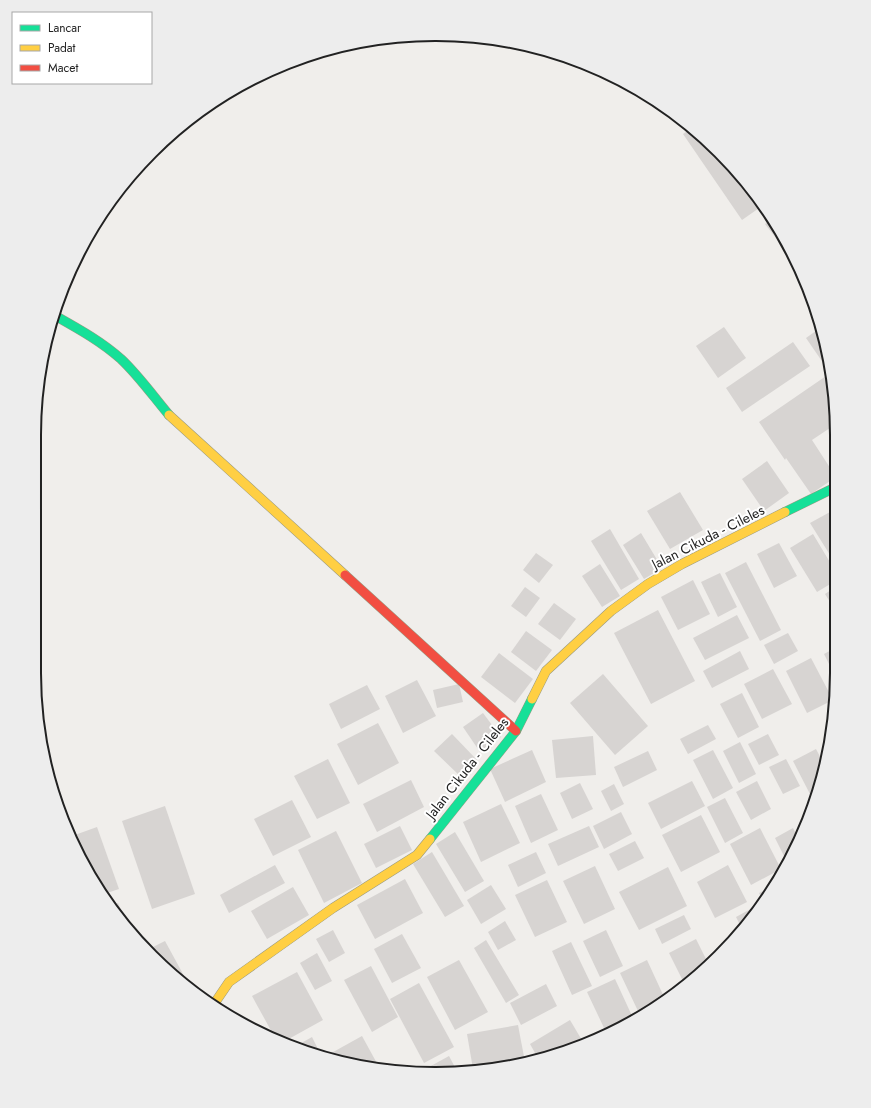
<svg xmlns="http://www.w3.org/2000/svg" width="871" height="1108" font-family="Jost,sans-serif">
<rect width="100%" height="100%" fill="#f0eeeb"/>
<g fill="#d7d4d2">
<polygon points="692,128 737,171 762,206 742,220 683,134"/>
<polygon points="772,219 783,235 792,254 790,256 765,224"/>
<polygon points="724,327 746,358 718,378 696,346"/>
<polygon points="820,328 828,370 806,338"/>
<polygon points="793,342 810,366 742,412 726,388"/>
<polygon points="829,374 836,409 836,424 812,440 836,477 811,494 786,458 785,460 759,422"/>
<polygon points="767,461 789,493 764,511 742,479"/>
<polygon points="680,492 703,530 670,549 647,511"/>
<polygon points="830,512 836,522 837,551 830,555 810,523"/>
<polygon points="610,529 639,579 621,590 591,541"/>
<polygon points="641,533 662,568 644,579 623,545"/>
<polygon points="813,534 837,574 837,580 817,592 790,548"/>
<polygon points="779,543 797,576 774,588 757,554"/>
<polygon points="536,553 553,565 539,583 523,570"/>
<polygon points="746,562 781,630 760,641 725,573"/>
<polygon points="600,564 620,596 602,607 582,576"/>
<polygon points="720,573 737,607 718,617 701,582"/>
<polygon points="693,580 710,614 678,630 661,597"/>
<polygon points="837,586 837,613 825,594"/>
<polygon points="525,587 540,598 526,617 511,606"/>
<polygon points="554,603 576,619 560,640 538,624"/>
<polygon points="658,610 695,681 651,704 614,633"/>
<polygon points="737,615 749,638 705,660 693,638"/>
<polygon points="526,631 552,650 536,671 511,652"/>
<polygon points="788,633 798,651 774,664 764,645"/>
<polygon points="837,647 837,673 836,678 824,654"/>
<polygon points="740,651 749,669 712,688 703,671"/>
<polygon points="499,653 533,679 515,703 481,677"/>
<polygon points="811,658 833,700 807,713 786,671"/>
<polygon points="773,669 792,704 762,719 744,684"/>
<polygon points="603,674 648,726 615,755 570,703"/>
<polygon points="417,680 436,716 403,733 385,696"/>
<polygon points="459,684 463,702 437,708 433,690"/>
<polygon points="367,685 380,709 341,729 329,704"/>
<polygon points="742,693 759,727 738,738 720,704"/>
<polygon points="483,713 501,737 480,752 463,727"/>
<polygon points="378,723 399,763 358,785 337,744"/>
<polygon points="708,725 716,739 688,754 680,739"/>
<polygon points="452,734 477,760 461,777 434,751"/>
<polygon points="768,734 779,755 759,765 748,744"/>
<polygon points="593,736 596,775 556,778 552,740"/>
<polygon points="740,742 756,774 739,783 723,751"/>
<polygon points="816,749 825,766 815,796 812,798 793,761"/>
<polygon points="532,750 546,782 505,802 490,769"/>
<polygon points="713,750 733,788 713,799 693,760"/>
<polygon points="648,751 657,770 623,787 614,767"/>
<polygon points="328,759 350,803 317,819 294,776"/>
<polygon points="786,759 800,786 783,794 769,767"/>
<polygon points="411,780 424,807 377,832 363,804"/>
<polygon points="692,781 705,806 661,829 648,803"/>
<polygon points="757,781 771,809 751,820 736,792"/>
<polygon points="580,783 593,809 572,819 560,793"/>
<polygon points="614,784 624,804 611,811 601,791"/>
<polygon points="541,794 558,830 531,843 515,806"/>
<polygon points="725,798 743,833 725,843 707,807"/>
<polygon points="292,800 311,837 273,856 254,819"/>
<polygon points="501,804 520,843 481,862 463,822"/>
<polygon points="165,806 195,894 152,909 122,821"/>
<polygon points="621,812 632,834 604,849 593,826"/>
<polygon points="701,815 720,852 681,872 662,835"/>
<polygon points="400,826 412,850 376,868 364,844"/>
<polygon points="589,826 599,847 558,866 548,844"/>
<polygon points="97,827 119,889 104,894 88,873 72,836"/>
<polygon points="760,828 781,869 751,885 730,844"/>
<polygon points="793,828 799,840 787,862 775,838"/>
<polygon points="336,831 362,883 324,903 298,850"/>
<polygon points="455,832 484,881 465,892 436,844"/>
<polygon points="635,841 644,858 618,871 609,854"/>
<polygon points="432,852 464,906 445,917 413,864"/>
<polygon points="536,852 546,873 518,887 508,865"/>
<polygon points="275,865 285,883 229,913 220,895"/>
<polygon points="728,865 747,902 715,918 697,882"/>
<polygon points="595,866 615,909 584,924 563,881"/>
<polygon points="668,867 687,906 639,930 619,892"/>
<polygon points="405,879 423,913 375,939 357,905"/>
<polygon points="547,880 567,922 535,937 515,895"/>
<polygon points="491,885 506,909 481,924 467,900"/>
<polygon points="775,885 769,896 764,902 759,893"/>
<polygon points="293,887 309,915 267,939 251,911"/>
<polygon points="118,903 128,925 113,905"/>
<polygon points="756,906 758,909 742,929 736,917"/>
<polygon points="684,915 691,929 662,944 655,929"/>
<polygon points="505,921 516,940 498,950 488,932"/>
<polygon points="333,930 345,953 329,962 316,939"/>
<polygon points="606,930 623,966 600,977 583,941"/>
<polygon points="402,934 421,968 392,983 374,949"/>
<polygon points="696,939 709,965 684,983 669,953"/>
<polygon points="486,940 519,995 506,1003 474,948"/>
<polygon points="165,941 189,985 152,957 147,950"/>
<polygon points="571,942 592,986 572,995 552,951"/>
<polygon points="317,953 332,981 315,990 300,963"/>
<polygon points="459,960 488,1012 455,1030 427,977"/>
<polygon points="647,960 665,999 638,1011 620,973"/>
<polygon points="371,966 398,1017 372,1032 344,980"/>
<polygon points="297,972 323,1020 285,1041 274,1036 252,996"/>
<polygon points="615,979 633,1018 605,1030 587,992"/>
<polygon points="419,983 454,1047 424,1063 390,999"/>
<polygon points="546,984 557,1006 521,1025 510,1003"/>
<polygon points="570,1020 583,1042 539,1060 530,1044"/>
<polygon points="518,1025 525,1062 473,1069 467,1034"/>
<polygon points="362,1036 379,1067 332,1060 327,1058 326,1056"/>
<polygon points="312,1037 321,1055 320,1055 296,1046"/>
<polygon points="449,1056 457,1071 436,1074 420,1072"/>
</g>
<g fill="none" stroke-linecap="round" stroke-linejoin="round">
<g stroke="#999a82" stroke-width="10">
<g id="fast">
<path d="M 54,315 C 77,328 101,341 121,359 C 139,376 153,396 169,415"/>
<polyline points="785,512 836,487"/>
<polyline points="430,839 516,731 532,699"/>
</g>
</g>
<g stroke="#999a82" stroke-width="10">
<g id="slow">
<polyline points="169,415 345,575"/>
<polyline points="532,699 546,671 611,611 648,584 682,564 785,512"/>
<polyline points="214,1004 229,982 333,908 417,855 430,839"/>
</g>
</g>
<g stroke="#999a82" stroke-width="10">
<polyline id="jam" points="345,575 516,731"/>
</g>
<use href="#fast" stroke="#16e098" stroke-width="9"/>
<use href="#slow" stroke="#ffcf43" stroke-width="9"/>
<use href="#jam" stroke="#f24e42" stroke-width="9"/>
</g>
<g text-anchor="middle" stroke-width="4" stroke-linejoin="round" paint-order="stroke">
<g font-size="14" fill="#222" stroke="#fff">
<text transform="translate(708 537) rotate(-27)" y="5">Jalan Cikuda - Cileles</text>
<text transform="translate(467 768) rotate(-52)" y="5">Jalan Cikuda - Cileles</text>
</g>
</g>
<path d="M0 0H871V1108H0ZM435 41H436A394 394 0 0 1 830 435V673A394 394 0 0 1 436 1067H435A394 394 0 0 1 41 673V435A394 394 0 0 1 435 41Z" fill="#ededed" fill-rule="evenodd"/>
<path fill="none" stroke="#222" stroke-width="2" d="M435 41H436A394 394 0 0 1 830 435V673A394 394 0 0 1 436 1067H435A394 394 0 0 1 41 673V435A394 394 0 0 1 435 41Z"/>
<rect x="12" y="12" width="140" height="72" fill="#ffffff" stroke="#a7a7a7"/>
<rect x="20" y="25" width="20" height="6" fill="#16e098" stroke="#a7a7a7"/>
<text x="48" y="32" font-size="12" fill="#222222">Lancar</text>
<rect x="20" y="45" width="20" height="6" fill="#ffcf43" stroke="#a7a7a7"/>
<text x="48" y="52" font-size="12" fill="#222222">Padat</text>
<rect x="20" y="65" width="20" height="6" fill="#f24e42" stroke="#a7a7a7"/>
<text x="48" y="72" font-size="12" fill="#222222">Macet</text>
</svg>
